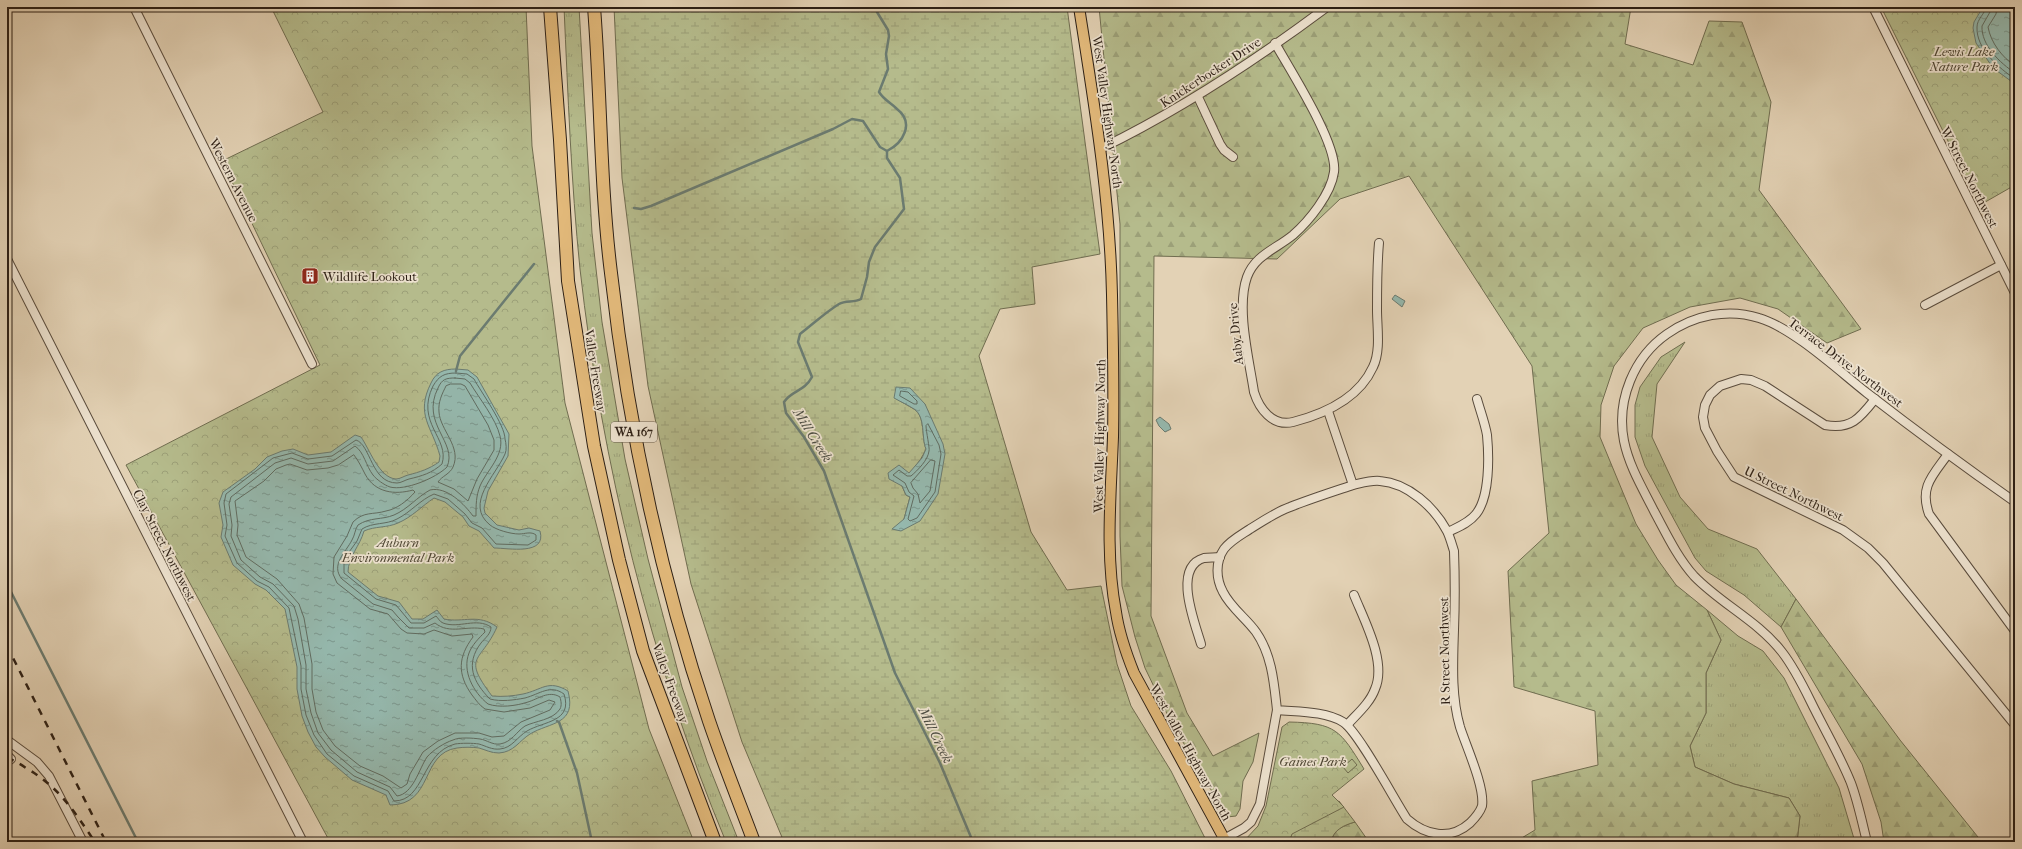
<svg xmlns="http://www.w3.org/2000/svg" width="2022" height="849" font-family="'IM FELL French Canon',serif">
<defs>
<pattern id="grass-tufts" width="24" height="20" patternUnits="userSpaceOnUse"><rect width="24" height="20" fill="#b5bb8c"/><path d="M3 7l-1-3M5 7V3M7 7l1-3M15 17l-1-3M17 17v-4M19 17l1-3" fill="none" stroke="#9ca078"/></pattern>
<pattern id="forest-firs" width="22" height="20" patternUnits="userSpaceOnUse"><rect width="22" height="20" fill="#b5bb8c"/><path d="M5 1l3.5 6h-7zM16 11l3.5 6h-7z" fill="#9ca078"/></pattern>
<pattern id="wetland-marsh" width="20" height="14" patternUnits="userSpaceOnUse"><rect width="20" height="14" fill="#b5bb8c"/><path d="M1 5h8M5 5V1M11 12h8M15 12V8" fill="none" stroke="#9ca078"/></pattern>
<pattern id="park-crowns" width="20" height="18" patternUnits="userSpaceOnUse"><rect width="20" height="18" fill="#b5bb8c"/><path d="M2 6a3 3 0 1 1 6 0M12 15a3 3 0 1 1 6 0" fill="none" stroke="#9ca078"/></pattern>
<pattern id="water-ripples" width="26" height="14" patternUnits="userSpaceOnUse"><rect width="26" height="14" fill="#95b8ad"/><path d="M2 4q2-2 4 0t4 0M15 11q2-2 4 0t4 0" fill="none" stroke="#7a958c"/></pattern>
</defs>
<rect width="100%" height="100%" fill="#e3d2b5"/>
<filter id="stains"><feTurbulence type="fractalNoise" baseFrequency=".005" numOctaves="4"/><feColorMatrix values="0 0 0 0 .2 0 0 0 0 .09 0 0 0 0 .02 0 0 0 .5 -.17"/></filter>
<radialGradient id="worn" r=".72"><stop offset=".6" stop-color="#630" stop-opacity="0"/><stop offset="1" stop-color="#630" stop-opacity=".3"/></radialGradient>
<g fill="url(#grass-tufts)" stroke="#706d50">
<path d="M 564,7 L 579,7 L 592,233 L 602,322 L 625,459 L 648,559 L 682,687 L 707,761 L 739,842 L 726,842 C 650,659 602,465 580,269 C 571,182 568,94 564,7 Z"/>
<polygon points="1685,342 1657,384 1652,437 1680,497 1708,529 1757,549 1796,599 1781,627 1744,595 1706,571 1695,558 1645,466 1635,437 1635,405 1640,387 1661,357"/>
<polygon points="1707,610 1738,636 1763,651 1784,678 1839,788 1855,842 1797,842 1800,816 1789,798 1734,784 1695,767 1690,746 1706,713 1706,673 1721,640"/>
</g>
<g fill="url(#forest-firs)" stroke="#706d50">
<polygon points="1099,7 1631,7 1625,44 1693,65 1709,21 1742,22 1771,102 1759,190 1861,329 1827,343 1778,309 1740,298 1690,307 1643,328 1614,366 1601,405 1600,437 1636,524 1658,560 1676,585 1707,610 1721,640 1706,673 1706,713 1690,746 1695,767 1734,784 1789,798 1800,816 1797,842 1515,842 1535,830 1532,781 1598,765 1595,711 1514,687 1508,571 1549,533 1532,366 1409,176 1340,199 1277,259 1154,256 1151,616 1187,713 1213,756 1259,733 1253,762 1243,781 1240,809 1236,816 1227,817 1170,720 1145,668 1135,637 1122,586 1120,536 1120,224"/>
<polygon points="1796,599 1900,740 1982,842 1884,842 1881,822 1862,764 1781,627"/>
<path d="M 1355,822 L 1369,842 L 1331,842 C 1333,830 1344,825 1355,822 Z"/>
</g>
<g fill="url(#wetland-marsh)" stroke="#706d50" fill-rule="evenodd">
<path d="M 614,7 L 1067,7 L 1100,254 L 1032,267 L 1035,304 L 1000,309 L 979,356 L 1031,532 L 1067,590 L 1101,586 L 1117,664 L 1131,706 L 1171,771 L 1207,842 L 784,842 L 742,742 L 691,584 L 648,386 L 622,178 ZM 895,398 L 925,404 L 933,502 L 904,519 L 910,497 L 906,495 L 902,486 C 909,473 920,463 926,449 C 921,437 926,417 914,409 C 908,405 901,402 895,398 Z"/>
<path d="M 1339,801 L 1355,822 C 1344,825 1333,830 1331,842 L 1254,842 Z"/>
</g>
<g fill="url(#park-crowns)" stroke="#706d50">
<polygon points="271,7 526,7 532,146 565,403 649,729 694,842 330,842 126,465 320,365 222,161 323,112"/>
<polygon points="1881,7 2015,7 2015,185 1980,205"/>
<path d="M 1289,722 C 1336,723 1340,730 1364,769 L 1332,795 L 1344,807 L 1292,834 L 1289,842 L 1243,842 L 1258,826 L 1266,806 L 1282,727 Z"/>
</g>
<polygon fill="#b5bb8c" stroke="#706d50" points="1352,759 1357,765 1348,773 1343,767"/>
<g fill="url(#water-ripples)" stroke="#6b7b70">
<polygon points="1983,7 2015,7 2015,84 1993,68 1976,43 1973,28 1974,22"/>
<polygon points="1395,295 1405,301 1402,307 1392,299"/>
<path d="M 456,369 L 468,370 L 477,377 L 509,434 L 508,456 L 488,491 L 484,508 L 485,513 L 497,525 L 519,530 L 529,528 L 540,531 C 547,556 508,548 494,548 L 479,531 L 469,526 L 463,517 L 445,502 L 434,498 C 422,506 412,517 398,523 C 387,528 375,526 364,531 C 360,546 348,557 348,572 L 378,596 L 399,602 L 412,619 L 423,619 L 437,610 L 444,619 C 464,623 478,613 497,627 C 481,663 461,655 492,696 C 503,697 513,696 523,694 C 542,690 548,679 568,691 C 577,725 550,722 530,734 C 519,741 514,752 499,753 C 491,753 486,750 479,748 C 473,747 463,747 457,748 C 420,753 434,805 390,805 L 386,795 L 352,780 L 325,757 L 316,747 L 308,732 L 302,716 L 297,689 L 297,667 L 285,609 L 266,590 L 255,584 L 233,565 L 221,537 L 223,525 L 219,503 L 223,492 L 255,469 L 267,457 L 282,451 L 293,449 L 308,455 L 331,452 L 355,435 L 361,437 C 369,448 379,478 396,479 C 400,479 404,476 408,475 C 420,472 429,469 439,462 L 440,456 C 432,426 415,415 431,383 C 436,372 444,369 456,369 Z"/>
<path d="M 896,387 L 910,388 L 925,404 L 943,444 L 945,454 L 938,494 L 920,521 L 901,531 L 892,529 L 904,519 L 910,497 L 906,495 L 902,486 L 889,479 L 888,473 L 899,465 L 909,473 L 922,458 L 926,449 C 921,437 926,417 914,409 C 908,405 901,402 894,398 Z"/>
<polygon points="1160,417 1169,424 1171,429 1165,432 1159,426 1156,420"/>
</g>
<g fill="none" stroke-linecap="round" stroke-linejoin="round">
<g stroke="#606c61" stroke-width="1">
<path d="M 1986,7 C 1985,14 1977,19 1977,27 C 1976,49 1999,68 2015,79"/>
<path d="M 1991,7 L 1990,12 L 1982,26 C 1981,45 2000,63 2015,73"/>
<path d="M 1997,7 L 1996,14 L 1988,27 C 1991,43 2002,57 2015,66"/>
<path d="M 456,373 L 467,374 L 474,379 C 481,392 505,425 505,439 C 506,443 507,450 505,454 C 496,475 464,504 490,525 C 496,530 511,534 519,534 C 525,534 531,531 536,535 L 536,540 L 528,545 L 496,544 L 482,528 L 472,523 L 465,514 L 448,499 L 434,494 C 420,500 411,512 397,519 C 386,525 373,522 362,529 L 357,541 L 344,559 L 344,573 L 376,599 L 396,605 L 411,623 L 424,623 L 436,616 C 438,618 440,622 443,623 C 459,629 476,617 491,627 C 491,634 485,638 481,643 C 465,664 473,682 490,699 C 501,702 514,700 525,698 C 540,694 550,684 564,694 C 573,722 544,721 527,731 C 517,737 512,748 500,749 C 492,750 486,746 479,744 C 473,743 461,743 455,744 C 421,753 425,801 394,801 L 388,791 L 354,776 L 327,754 L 314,735 L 306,715 L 301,689 L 301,666 L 289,608 L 269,587 L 257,581 L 237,563 L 225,536 L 227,525 L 224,503 L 226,494 L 273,458 L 292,453 L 308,459 L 332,456 L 356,440 C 371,445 371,483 397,483 C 401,483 405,480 409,479 C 422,476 432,473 442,464 C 450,438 415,423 433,386 C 439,376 444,373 456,373 Z"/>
<path d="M 455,378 L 465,379 L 470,383 C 479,398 496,419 500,436 C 505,455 487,470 480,486 C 476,496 476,505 476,516 L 473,516 C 465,505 447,486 430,490 C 417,497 408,509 394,515 C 382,520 370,517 358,525 C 355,529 355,535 352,540 C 346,552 330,565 342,579 L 373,604 L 392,610 L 398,617 L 409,628 L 424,628 L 435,623 C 450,635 467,625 484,629 L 485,632 C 479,638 472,645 469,653 C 462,671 473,692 488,704 C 499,708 516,706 528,702 C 538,699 549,690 560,697 C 561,701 562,705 560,709 C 553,720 535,721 525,726 C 516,732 512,742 500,744 C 492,745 487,740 480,739 C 473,738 459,737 453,740 C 444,743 433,750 427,757 C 419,769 413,794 397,796 L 390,787 L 357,772 L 331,750 L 318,733 L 311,713 L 306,689 L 306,665 L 298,619 L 294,606 L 273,584 L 260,577 L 241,560 L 231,536 L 232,525 L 229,504 L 231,497 L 275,463 L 291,458 L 308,464 L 333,461 L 355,446 C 364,452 366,466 373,475 C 376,479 384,485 390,487 C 405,491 436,478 447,467 C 458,442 420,424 438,388 C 442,379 446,378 455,378 Z"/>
<path d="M 451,384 L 461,384 L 465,386 L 488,425 L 494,440 L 494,450 L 477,479 L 468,501 L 454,489 L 438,482 C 442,476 450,474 453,467 C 462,447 440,430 439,412 C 438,402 442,394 446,386 Z"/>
<polygon points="901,391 908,392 917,401 917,404 914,404 900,396"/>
<path d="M 928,424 L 939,445 L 941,454 L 935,492 L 917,518 L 910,521 L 908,519 L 914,496 L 909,492 L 905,483 L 893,475 L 899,470 L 907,476 L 911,476 C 918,470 928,460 929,451 C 930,449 926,431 926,426 Z"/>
<path d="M 354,455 C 358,460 362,468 365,474 C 375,493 395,495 413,490 L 415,492 C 407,501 397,509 386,511 C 373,515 364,511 353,522 L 347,536 L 334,557 L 333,574 L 337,583 L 370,609 L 388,614 L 401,629 L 407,633 L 424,634 L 434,630 L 452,636 L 472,634 L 473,637 C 458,657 457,674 472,695 C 476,700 479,705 485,709 L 504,712 L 530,708 L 549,700 L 555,702 L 550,710 L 521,722 L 504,736 L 492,737 L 479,733 L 455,733 L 438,741 L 423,752 L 410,774 L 407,784 L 401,788 L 383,776 L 360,766 L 335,746 L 323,730 L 316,712 L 312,689 L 312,664 L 304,618 L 299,604 L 277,579 L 246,557 L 237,535 L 238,525 L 235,501 L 264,481 L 276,469 L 286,465 L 290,464 L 307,470 L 328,468 L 338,465 Z"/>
<polygon points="931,460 935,461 930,491 920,503 918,494 913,488 911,483"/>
</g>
<g stroke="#6b7b70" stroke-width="2.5">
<path d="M 877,7 L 877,12 L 888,30 L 889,36 L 886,54 L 888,69 L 879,92 C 884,100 890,102 897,109 C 915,123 903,143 887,151 L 887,158 L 900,178 L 904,209 L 875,247 L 869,262 L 867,277 L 861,299 C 854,303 846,300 839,304 C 826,312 813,324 800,334 L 798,342 L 812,377 C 804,392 792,390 784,402 L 786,413 L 804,437 L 824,471 L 895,673 L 940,763 L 973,842"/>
<polyline points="634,208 641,209 651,206 833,129 852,119 863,121 880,147 887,151"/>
<polyline points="456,371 460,356 534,264"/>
<polyline points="7,584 138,842"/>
<polyline points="557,721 559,722 577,773 592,842"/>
</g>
<g stroke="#5a4c3d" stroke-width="10">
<g id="minor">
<polyline points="134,7 312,364"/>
<polyline points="1873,7 2015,293"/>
<path d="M 1275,43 C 1290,70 1338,144 1334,172 C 1331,194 1309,221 1293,235 C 1276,249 1255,255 1247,277 C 1236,308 1249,359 1254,392 C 1259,408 1272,427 1293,422 C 1324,414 1359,398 1373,367 C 1381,351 1377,327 1377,310 C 1377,287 1377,265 1379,243"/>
<polyline points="1198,97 1220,144 1224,150 1233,157"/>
<path d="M 1102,148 C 1182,109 1256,60 1327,7"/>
<polyline points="7,259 303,842"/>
<polyline points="1925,305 2001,265"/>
<path d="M 1875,399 C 1860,418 1851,430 1825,425 L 1765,386 L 1751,380 L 1741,379 L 1720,386 L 1710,395 L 1705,405 L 1703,417 L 1705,428 L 1717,451 L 1734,477 L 1843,530 L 1868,548 L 1883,563 L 2015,725"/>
<path d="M 1328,411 L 1353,485 C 1362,483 1371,480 1380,481 C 1408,483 1434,507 1447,531 C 1450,537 1452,545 1454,551 C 1455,578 1455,604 1454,630 C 1453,662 1451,696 1460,727 C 1466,746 1485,787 1482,806 C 1480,812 1474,819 1470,823 C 1450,841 1425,835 1407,819 C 1395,801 1358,731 1343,722 C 1325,711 1298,712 1277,710 C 1274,683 1272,655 1256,632 C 1246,618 1231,608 1223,592 C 1216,579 1215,562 1224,549 C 1231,540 1241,535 1250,529 C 1263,521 1276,512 1290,507 C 1310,499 1332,492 1353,485"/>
<path d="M 1948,454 C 1933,475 1919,487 1929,514 L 2015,631"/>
<path d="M 1448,532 C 1458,527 1469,523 1476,514 C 1490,497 1489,456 1487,435 C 1485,423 1480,410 1477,399"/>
<path d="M 1201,644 C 1195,623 1172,567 1204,558 C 1209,557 1215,558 1220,557"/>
<path d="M 1347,725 C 1357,714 1370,703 1375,689 C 1387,662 1364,620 1354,595"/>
<polyline points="7,740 37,762 49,776 83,842"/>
<polyline points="7,755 11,759 7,762"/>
<polyline points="1224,839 1244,828 1251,822 1260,804 1277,710"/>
<path d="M 1867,842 C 1862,822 1858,802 1851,783 C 1841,758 1827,734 1815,710 C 1805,690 1796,670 1782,652 C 1758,621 1721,604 1694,576 C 1677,557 1666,533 1654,511 C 1643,489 1629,466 1624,441 C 1616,400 1634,357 1667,334 C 1694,315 1728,308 1759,318 C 1793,328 1839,371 1867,393 C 1916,431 1965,467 2015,502"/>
</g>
</g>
<g stroke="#2c1f15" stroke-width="12">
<path id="major" d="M 1079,7 C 1094,103 1110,198 1112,295 C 1113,342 1114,390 1113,437 C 1111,494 1105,555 1116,612 C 1119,633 1126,653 1134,673 L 1226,842"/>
</g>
<g stroke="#2c1f15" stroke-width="14">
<g id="highway">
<polyline points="550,7 560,140 568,281 594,446 619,560 643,651 715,842"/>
<path d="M 594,7 C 601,95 600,185 611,273 C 628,425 660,576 709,721 C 723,762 739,802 754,842"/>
</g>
</g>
<use href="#minor" stroke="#ede2cf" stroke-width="8"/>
<use href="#major" stroke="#e2b97a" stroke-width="10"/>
<use href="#highway" stroke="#e2b97a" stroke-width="12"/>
<g stroke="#2c1f15" stroke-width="2.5" stroke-dasharray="7 7" stroke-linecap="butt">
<polyline points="7,646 106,842"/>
<path d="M 7,758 C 14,760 20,764 26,768 C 59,787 74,811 95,842"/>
</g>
</g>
<defs>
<g id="building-square" transform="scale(0.9)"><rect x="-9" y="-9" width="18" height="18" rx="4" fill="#8f2418" stroke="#ede2cf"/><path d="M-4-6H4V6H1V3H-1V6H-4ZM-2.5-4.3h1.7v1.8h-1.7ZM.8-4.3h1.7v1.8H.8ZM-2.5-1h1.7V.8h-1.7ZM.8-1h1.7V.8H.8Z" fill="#fff"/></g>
</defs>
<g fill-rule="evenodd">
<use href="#building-square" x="310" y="276"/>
</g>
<g text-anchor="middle" stroke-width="3.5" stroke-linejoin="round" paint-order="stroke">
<rect fill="#ede2cf" stroke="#665a4d" stroke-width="1" x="611" y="422" width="46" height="20" rx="3"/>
<g font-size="12" font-weight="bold" fill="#2c1f15">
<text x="634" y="436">WA 167</text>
</g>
<g font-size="13" font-style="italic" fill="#4e4633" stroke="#ede2cf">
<text x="1964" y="56">Lewis Lake<tspan x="1964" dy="15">Nature Park</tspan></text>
<text x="398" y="547">Auburn<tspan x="398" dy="15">Environmental Park</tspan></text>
<text x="1313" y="766">Gaines Park</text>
</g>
<g font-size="13" fill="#2c1f15" stroke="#ede2cf">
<text transform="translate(1210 72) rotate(-33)" y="5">Knickerbocker Drive</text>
<text transform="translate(1108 112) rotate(82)" y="5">West Valley Highway North</text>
<text transform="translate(1970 177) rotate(63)" y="5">W Street Northwest</text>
<text transform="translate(234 180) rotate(63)" y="5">Western Avenue</text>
<text transform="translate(1235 334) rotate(-96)" y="5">Aaby Drive</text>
<text transform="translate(1846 362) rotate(37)" y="5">Terrace Drive Northwest</text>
<text transform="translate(596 371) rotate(81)" y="5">Valley Freeway</text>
<text transform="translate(1099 436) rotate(-89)" y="5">West Valley Highway North</text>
<text transform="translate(1794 493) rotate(26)" y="5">U Street Northwest</text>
<text transform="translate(165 545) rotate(63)" y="5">Clay Street Northwest</text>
<text transform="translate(1444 651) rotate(-91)" y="5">R Street Northwest</text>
<text transform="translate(671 683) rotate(70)" y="5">Valley Freeway</text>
<text transform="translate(1191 752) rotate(61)" y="5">West Valley Highway North</text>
</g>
<g font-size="13" fill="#2c1f15" stroke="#ede2cf" text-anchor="start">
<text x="323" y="281">Wildlife Lookout</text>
</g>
<g font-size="14" font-style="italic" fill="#4c4d43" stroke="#ede2cf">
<text transform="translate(813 435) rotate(58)" y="5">Mill Creek</text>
<text transform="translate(936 735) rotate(64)" y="5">Mill Creek</text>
</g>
</g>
<rect width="2022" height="849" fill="none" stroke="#e3d2b5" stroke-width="24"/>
<rect x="8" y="8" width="2006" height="833" fill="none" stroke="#2c1f15" stroke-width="2"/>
<rect x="12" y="12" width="1998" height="825" fill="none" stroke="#2c1f15"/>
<rect width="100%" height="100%" filter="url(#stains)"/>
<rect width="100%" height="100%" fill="url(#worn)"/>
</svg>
